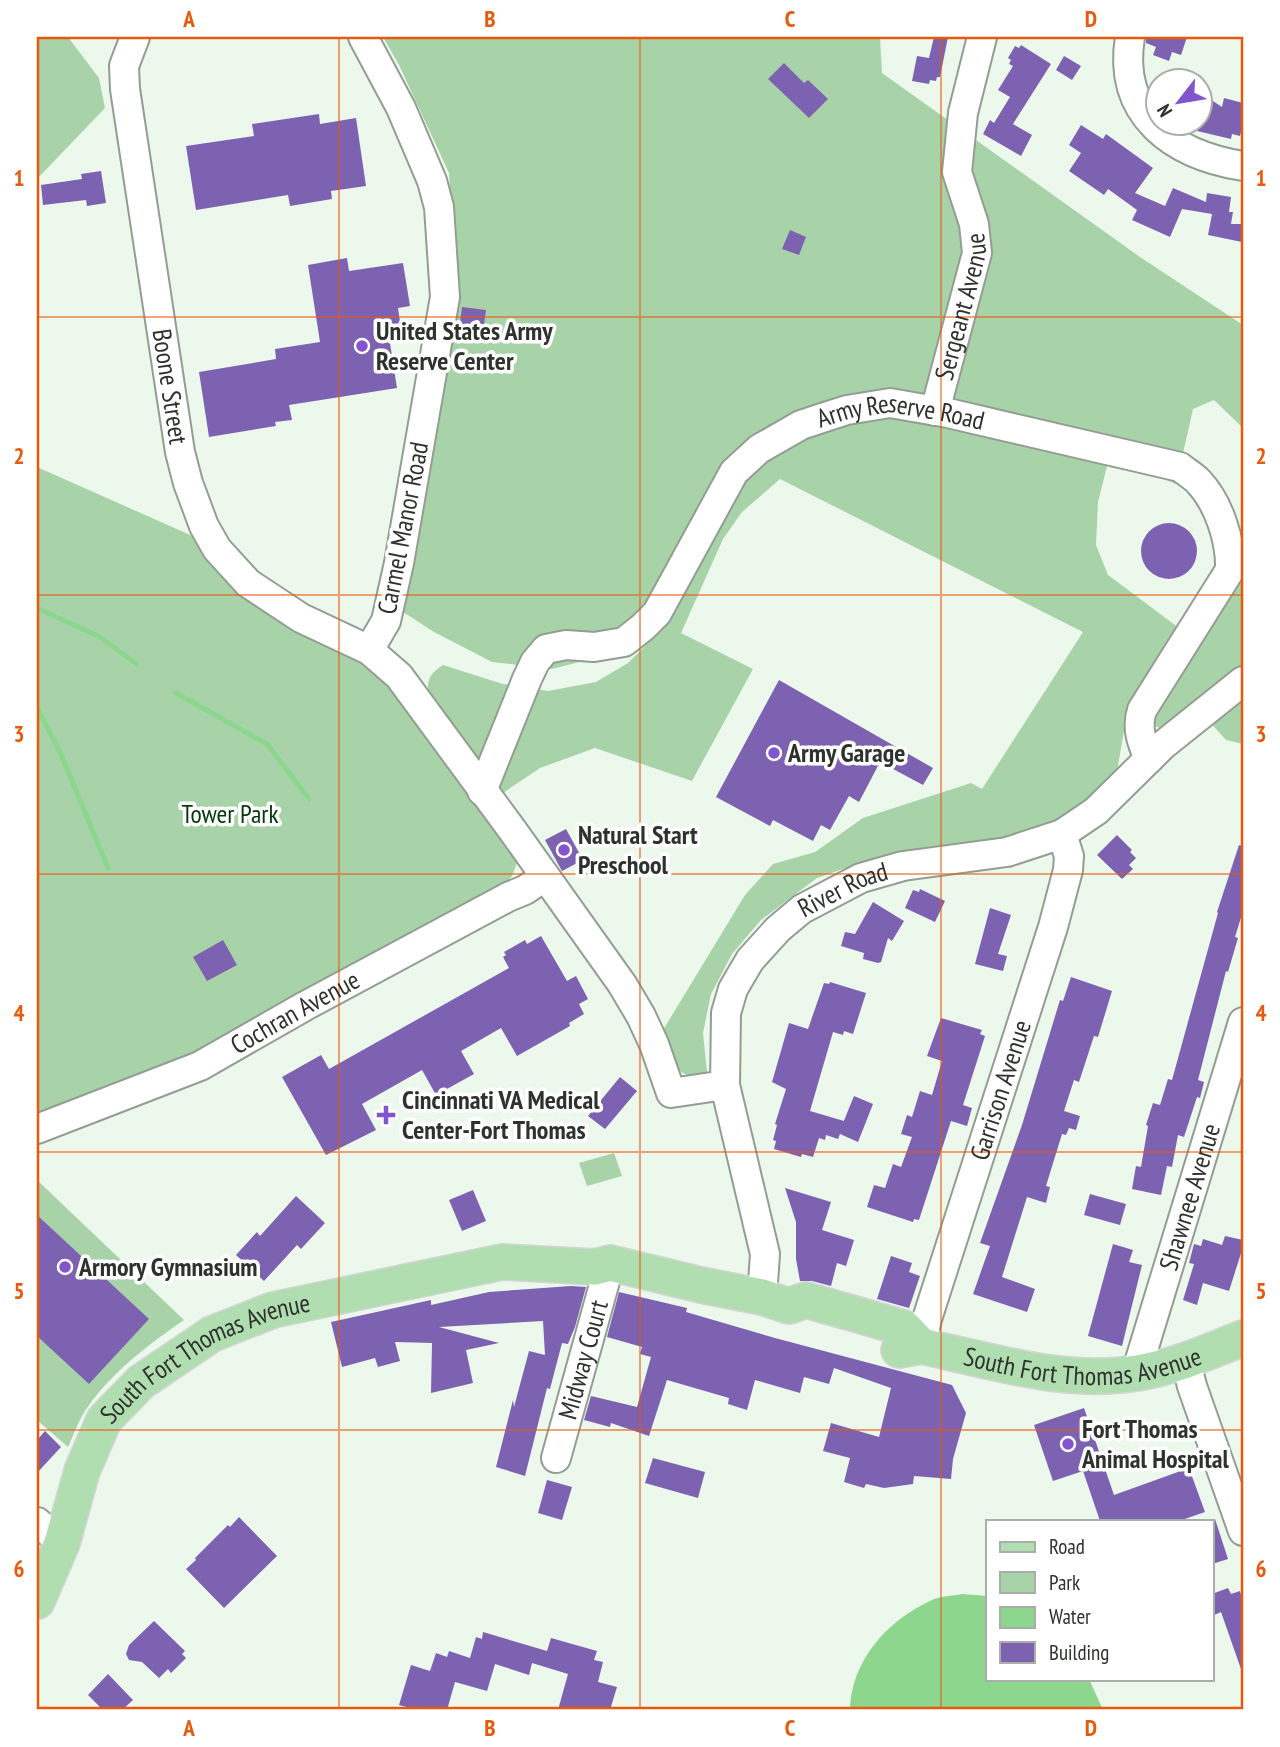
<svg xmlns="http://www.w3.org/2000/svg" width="1280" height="1747" font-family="'PT Sans Narrow',sans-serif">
<rect width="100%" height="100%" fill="#edf8ed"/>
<g fill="#a8d3a8">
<polygon points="37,37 68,37 99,78 105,108 37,179"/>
<path d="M 383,37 L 880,37 L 882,73 L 1140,257 L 1243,325 L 1243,428 L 1214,400 L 1193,409 L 1176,484 L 1159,477 L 1108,462 L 1098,502 L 1096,545 L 1108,575 L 1179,628 L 1141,686 L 1124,731 L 1116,777 L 1081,806 L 1037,832 L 869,860 L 817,878 L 761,920 L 732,954 L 711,994 L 703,1033 L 707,1072 L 699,1079 C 669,1070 670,1062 660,1035 L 745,895 L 773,864 L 815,852 L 863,818 L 971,783 L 982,789 L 1083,632 L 780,479 L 742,512 L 723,539 L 681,633 L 753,669 L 692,781 L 595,748 L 540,768 L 500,795 C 485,775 426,707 428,686 C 428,676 435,670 443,665 L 503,684 L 548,691 L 596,682 L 628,663 L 660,631 L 700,547 L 772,426 L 731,455 L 705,493 L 656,596 L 595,658 L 552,669 L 492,662 L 434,632 L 403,612 L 455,275 L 449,173 L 399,65 Z"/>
<polygon points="37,467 197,538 306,635 367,667 396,695 457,775 517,863 512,876 505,884 185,1059 37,1118"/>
<polygon points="1243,562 1243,666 1160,728 1147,723"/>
<polygon points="1243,693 1243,744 1226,740 1208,720"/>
<polygon points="614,1153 622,1176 587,1186 579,1163"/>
<path d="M 37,1180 L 184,1320 C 149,1344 112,1372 87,1408 C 79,1419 74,1434 68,1447 L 37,1420 Z"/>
</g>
<path fill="#8dd68e" d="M 962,1594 L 988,1596 L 988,1679 L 1089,1679 L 1103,1710 L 850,1710 C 851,1661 887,1621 930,1601 C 939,1596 952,1596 962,1594 Z"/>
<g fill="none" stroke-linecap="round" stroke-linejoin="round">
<g stroke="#8dd68e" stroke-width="5">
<polyline points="37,608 98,636 137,664"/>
<polyline points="176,693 267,744 309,799"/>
<polyline points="37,708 60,752 108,868"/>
</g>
</g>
<g fill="#7d62b2">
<polygon points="934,37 948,37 940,77 937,77 936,81 930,80 929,84 912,81 917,56 929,58"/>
<polygon points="1146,37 1187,37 1181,55 1172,52 1169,61 1153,55 1156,47 1146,43"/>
<polygon points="1021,45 1051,64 1013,124 1032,135 1021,156 983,134 990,120 994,123 1010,97 998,90 1013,66 1009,64 1011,60 1008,58 1015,46 1019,48"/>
<polygon points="1064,56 1081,66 1072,80 1056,70"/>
<polygon points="784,63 804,83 808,80 828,99 809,118 768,79"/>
<polygon points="1224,98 1243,103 1243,124 1240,136 1232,134 1231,139 1197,131 1210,99 1222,107"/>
<polygon points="319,114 320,124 356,118 366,186 331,191 332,199 290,206 288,195 196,210 186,146 254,136 252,124"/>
<polygon points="1081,125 1103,139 1106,134 1153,168 1135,193 1165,206 1173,188 1206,202 1207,193 1231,197 1229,212 1233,212 1231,224 1243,224 1242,242 1208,235 1212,214 1182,209 1170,237 1132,220 1137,210 1108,189 1104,195 1069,171 1081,153 1069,145"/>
<polygon points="101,171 106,203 87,206 86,200 43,205 41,185 82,179 81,174"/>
<polygon points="790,230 806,237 799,255 782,249"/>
<polygon points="347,258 349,271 403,263 410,306 398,308 403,342 390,343 397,388 289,405 292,420 275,422 276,426 209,437 199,372 276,359 275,349 320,342 308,265"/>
<polygon points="462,307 486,310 482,341 458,338"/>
<circle cx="1169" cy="551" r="28"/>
<polygon points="779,680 933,768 923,785 880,762 859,802 849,796 830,830 821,825 813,841 773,820 770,826 716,797"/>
<polygon points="566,829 583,860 562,871 545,840"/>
<polygon points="1117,835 1132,850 1130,852 1136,858 1129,865 1133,869 1122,879 1097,855"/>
<polygon points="1239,845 1243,846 1243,911 1235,937 1238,938 1228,972 1226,971 1198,1080 1204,1082 1200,1098 1197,1097 1184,1137 1178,1135 1172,1167 1167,1166 1161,1195 1132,1189 1136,1166 1141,1167 1148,1126 1146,1125 1153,1103 1160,1105 1168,1079 1172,1080 1218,913 1217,912"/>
<polygon points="920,889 945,901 935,922 905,908 913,890 919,892"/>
<polygon points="873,902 904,921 892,941 888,938 881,962 878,963 863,959 864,953 841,946 845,932 855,934"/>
<polygon points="990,908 1011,915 998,954 1007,956 1003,971 975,964"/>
<polygon points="541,936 567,981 576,976 588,999 579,1004 584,1014 569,1023 570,1026 517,1056 501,1028 461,1051 474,1074 436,1095 422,1070 362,1104 376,1130 326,1155 282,1077 321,1055 329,1069 509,968 503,957 506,955 504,952 525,940 527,944"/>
<polygon points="223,940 237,965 207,981 193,957"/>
<polygon points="1071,977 1112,991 1098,1037 1094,1036 1079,1082 1074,1080 1064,1111 1080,1116 1076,1130 1069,1128 1066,1135 1062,1134 1046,1186 1050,1187 1046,1203 1027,1197 1002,1277 1035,1289 1027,1312 973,1294 990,1246 980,1243 1022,1125 1060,1000 1063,1001"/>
<polygon points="830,982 866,993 853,1034 844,1031 843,1035 833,1032 810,1111 844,1121 843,1123 854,1096 873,1104 858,1142 840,1134 838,1139 826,1135 825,1140 819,1138 813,1157 802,1154 801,1157 774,1149 776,1141 773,1140 777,1125 775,1124 786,1089 772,1082 789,1023 808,1029 824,983 829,984"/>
<polygon points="941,1018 982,1030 980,1034 985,1036 963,1105 972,1108 967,1126 951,1121 919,1220 914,1219 913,1222 867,1207 874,1185 885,1188 893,1164 901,1167 912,1137 901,1134 907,1115 912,1117 920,1091 932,1095 942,1061 927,1056"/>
<polygon points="620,1077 637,1091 605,1129 588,1116"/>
<polygon points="785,1188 831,1202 822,1230 854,1240 846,1266 837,1263 831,1286 812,1281 800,1281 796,1259 796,1222"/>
<polygon points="473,1190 486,1221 462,1231 449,1200"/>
<polygon points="1090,1194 1126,1204 1120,1225 1084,1215"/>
<polygon points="296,1196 325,1223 301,1249 297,1245 264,1281 236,1255 257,1232 260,1236"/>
<polygon points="37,1215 149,1319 89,1384 37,1336"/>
<polygon points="1225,1236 1243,1240 1243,1247 1229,1291 1203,1283 1197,1305 1183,1300 1194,1264 1189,1263 1194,1244 1201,1246 1203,1239 1222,1245"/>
<polygon points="1113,1244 1133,1250 1129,1262 1142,1265 1122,1346 1088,1336"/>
<polygon points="891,1256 912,1263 909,1272 920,1276 909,1308 877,1299"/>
<polygon points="571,1286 586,1287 575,1327 568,1344 562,1343 550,1389 547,1388 525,1476 496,1467 513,1400 514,1407 529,1351 545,1355 543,1321 439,1327 499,1343 466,1350 473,1383 431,1393 432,1343 395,1342 400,1361 378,1367 375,1358 342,1367 331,1322 431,1300 431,1305 489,1292"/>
<polygon points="619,1292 687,1308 686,1312 775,1338 952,1385 966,1413 953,1459 951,1479 914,1476 913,1484 884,1488 866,1484 864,1488 844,1482 850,1458 823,1451 831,1423 879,1437 891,1388 834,1368 829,1384 804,1377 800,1393 755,1380 747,1410 728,1404 729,1398 667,1380 649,1436 611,1423 610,1427 584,1420 591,1396 637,1407 651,1357 640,1354 642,1347 607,1337"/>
<polygon points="1084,1408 1114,1495 1189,1468 1205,1512 1179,1521 1100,1521 1083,1471 1053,1481 1034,1425"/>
<polygon points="45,1431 61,1447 37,1473 37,1440"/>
<polygon points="653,1458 705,1472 698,1498 645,1483"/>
<polygon points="547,1480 572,1487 562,1520 538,1513"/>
<polygon points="239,1517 277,1556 224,1608 186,1569 196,1560 195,1558 228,1525 230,1527"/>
<polygon points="1212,1519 1215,1519 1228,1559 1212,1564"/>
<polygon points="1228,1588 1231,1594 1240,1591 1243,1603 1243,1669 1241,1669 1221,1612 1212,1616 1212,1594"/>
<polygon points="154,1621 185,1651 182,1654 186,1658 171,1673 168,1669 159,1678 142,1662 129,1660 126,1654 129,1645"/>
<polygon points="483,1632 547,1651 551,1638 597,1651 594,1660 603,1662 598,1682 617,1687 610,1710 558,1710 568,1674 532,1663 529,1675 495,1664 487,1691 455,1682 447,1710 418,1710 399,1705 411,1665 430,1671 436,1653 447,1657 449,1651 470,1658 476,1637 482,1639"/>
<polygon points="108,1674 133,1700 122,1710 103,1710 88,1695"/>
</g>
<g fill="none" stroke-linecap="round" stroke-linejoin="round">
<g stroke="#939d93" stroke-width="32">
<g id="minor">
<path id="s1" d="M 135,37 L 124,66 L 125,89 L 180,452 L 188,483 L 204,526 L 217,549 L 248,583 L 301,618 L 369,650 L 399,676 L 513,831 L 622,984 L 641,1016 L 654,1044 L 671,1093 L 725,1085"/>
<polyline points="363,37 401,108 432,181 439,207 445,297 399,563 386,621 369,650"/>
<path d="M 1130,37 C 1117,115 1173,155 1243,166"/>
<path id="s2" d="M 935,411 L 977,253 L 974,224 L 957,172 L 963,113 L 982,37"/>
<path id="s3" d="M 482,791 L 527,679 L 535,662 L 546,649 L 566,645 L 594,647 L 624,642 L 643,627 L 657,613 L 734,472 L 759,449 L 801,425 L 825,417 L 847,410 L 890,403 L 948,413 L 1180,467 C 1186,472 1193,476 1198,481 C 1219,503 1231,541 1230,570 L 1142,710 C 1136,728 1142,743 1149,759"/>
<path id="s4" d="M 37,1129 L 200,1066 L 305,1006 L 508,897 L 525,890 L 544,877"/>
<path id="s5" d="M 762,1297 L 765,1254 L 725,1085 L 726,1013 L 733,989 L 750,960 L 778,929 L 802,909 L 861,878 L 903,866 L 1007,852 L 1062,834 L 1096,811 L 1163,745 L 1243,681"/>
<path id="s6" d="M 921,1346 L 927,1319 L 1053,927 L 1068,870 L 1069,856 L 1062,834"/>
<polyline points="1186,1362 1192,1386 1243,1531"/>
<path id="s7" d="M 1136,1373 L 1243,1022"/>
<path id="s8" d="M 556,1458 L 610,1263"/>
<polyline points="37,1522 62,1543"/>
</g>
</g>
<g stroke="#d5d6d5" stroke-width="38">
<g id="major">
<path id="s9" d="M 899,1350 L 921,1346 C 992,1361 1063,1385 1137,1373 C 1174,1367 1208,1352 1243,1338"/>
<path id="s10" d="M 37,1601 L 62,1543 L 82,1471 L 104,1420 L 141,1382 L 212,1334 L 273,1310 L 502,1262 L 595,1267 L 610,1263 L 701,1285 L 762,1297 L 789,1306 L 806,1300 L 904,1328 L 921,1346"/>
</g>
</g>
<use href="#minor" stroke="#fff" stroke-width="28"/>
<use href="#major" stroke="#b0deb1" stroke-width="35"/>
</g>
<path fill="none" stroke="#e8590c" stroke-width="2" stroke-opacity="0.55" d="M 339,37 L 339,1710M 640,37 L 640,1710M 941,37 L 941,1710M 37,317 L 1243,317M 37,595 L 1243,595M 37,874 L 1243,874M 37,1152 L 1243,1152M 37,1430 L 1243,1430"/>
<g fill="#8255ce" stroke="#fff" stroke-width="2.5">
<circle cx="362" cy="346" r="7"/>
<circle cx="774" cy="753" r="7"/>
<circle cx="564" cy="850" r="7"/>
<path d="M382.5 1104.5h7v7h7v7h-7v7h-7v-7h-7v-7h7z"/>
<circle cx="65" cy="1267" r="7"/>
<circle cx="1068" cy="1444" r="7"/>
</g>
<g text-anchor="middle" stroke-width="7" stroke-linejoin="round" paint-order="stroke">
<g font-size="26" fill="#2e322d" stroke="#fff">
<text dy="9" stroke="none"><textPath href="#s2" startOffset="108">Sergeant Avenue</textPath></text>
<text dy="9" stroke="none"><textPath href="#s1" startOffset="355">Boone Street</textPath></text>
<text dy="9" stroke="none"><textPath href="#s3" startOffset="625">Army Reserve Road</textPath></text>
<text transform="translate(403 528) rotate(-79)" y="9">Carmel Manor Road</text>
<text dy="9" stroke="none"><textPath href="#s5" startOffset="466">River Road</textPath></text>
<text dy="9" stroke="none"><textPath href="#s4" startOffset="284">Cochran Avenue</textPath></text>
<text dy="9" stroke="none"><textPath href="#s6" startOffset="268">Garrison Avenue</textPath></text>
<text dy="9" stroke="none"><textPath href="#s7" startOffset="184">Shawnee Avenue</textPath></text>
<text dy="9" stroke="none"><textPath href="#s9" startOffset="187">South Fort Thomas Avenue</textPath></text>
<text dy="9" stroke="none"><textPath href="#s8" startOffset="102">Midway Court</textPath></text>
<text dy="9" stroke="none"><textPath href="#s10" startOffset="315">South Fort Thomas Avenue</textPath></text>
</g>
<g font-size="26" font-weight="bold" fill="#2e322d" stroke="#fff" text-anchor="start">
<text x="376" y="340">United States Army<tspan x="376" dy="30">Reserve Center</tspan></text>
<text x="788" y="762">Army Garage</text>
<text x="578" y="844">Natural Start<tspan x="578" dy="30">Preschool</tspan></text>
<text x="402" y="1109">Cincinnati VA Medical<tspan x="402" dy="30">Center-Fort Thomas</tspan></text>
<text x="79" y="1276">Armory Gymnasium</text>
<text x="1082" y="1438">Fort Thomas<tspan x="1082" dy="30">Animal Hospital</tspan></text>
</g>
<g font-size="26" fill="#04390b" stroke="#fff">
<text x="230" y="823">Tower Park</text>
</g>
</g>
<rect width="1280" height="1747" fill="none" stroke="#ffffff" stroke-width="77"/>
<rect x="986" y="1520" width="228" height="161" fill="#ffffff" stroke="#abadab" stroke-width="2"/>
<rect x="1000" y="1542" width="35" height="10" fill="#b0deb1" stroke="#abadab" stroke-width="2"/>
<text x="1049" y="1554" font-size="21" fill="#2e322d">Road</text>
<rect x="1000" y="1572" width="35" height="21" fill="#a8d3a8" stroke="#abadab" stroke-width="2"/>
<text x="1049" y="1590" font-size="21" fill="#2e322d">Park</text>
<rect x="1000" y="1607" width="35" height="21" fill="#8dd68e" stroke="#abadab" stroke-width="2"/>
<text x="1049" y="1624" font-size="21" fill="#2e322d">Water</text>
<rect x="1000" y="1642" width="35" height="21" fill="#7d62b2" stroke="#abadab" stroke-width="2"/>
<text x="1049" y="1660" font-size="21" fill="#2e322d">Building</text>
<g transform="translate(1179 102) rotate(239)"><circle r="33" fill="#ffffff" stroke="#abadab" stroke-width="2"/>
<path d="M0-5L12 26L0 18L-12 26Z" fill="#8255ce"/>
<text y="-10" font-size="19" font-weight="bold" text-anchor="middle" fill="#2e322d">N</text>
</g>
<rect x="38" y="38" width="1204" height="1670" fill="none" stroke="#e8590c" stroke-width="2.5"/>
<g font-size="23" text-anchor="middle" font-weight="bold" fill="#e8590c">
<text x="189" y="27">A</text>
<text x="490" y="27">B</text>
<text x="790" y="27">C</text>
<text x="1091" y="27">D</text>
<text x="19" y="186">1</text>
<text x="1261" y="186">1</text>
<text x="19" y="464">2</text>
<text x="1261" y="464">2</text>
<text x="19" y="742">3</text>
<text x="1261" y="742">3</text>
<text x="19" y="1021">4</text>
<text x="1261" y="1021">4</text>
<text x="19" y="1299">5</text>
<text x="1261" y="1299">5</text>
<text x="19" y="1577">6</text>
<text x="1261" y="1577">6</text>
<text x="189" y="1736">A</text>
<text x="490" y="1736">B</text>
<text x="790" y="1736">C</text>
<text x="1091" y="1736">D</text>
</g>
</svg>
